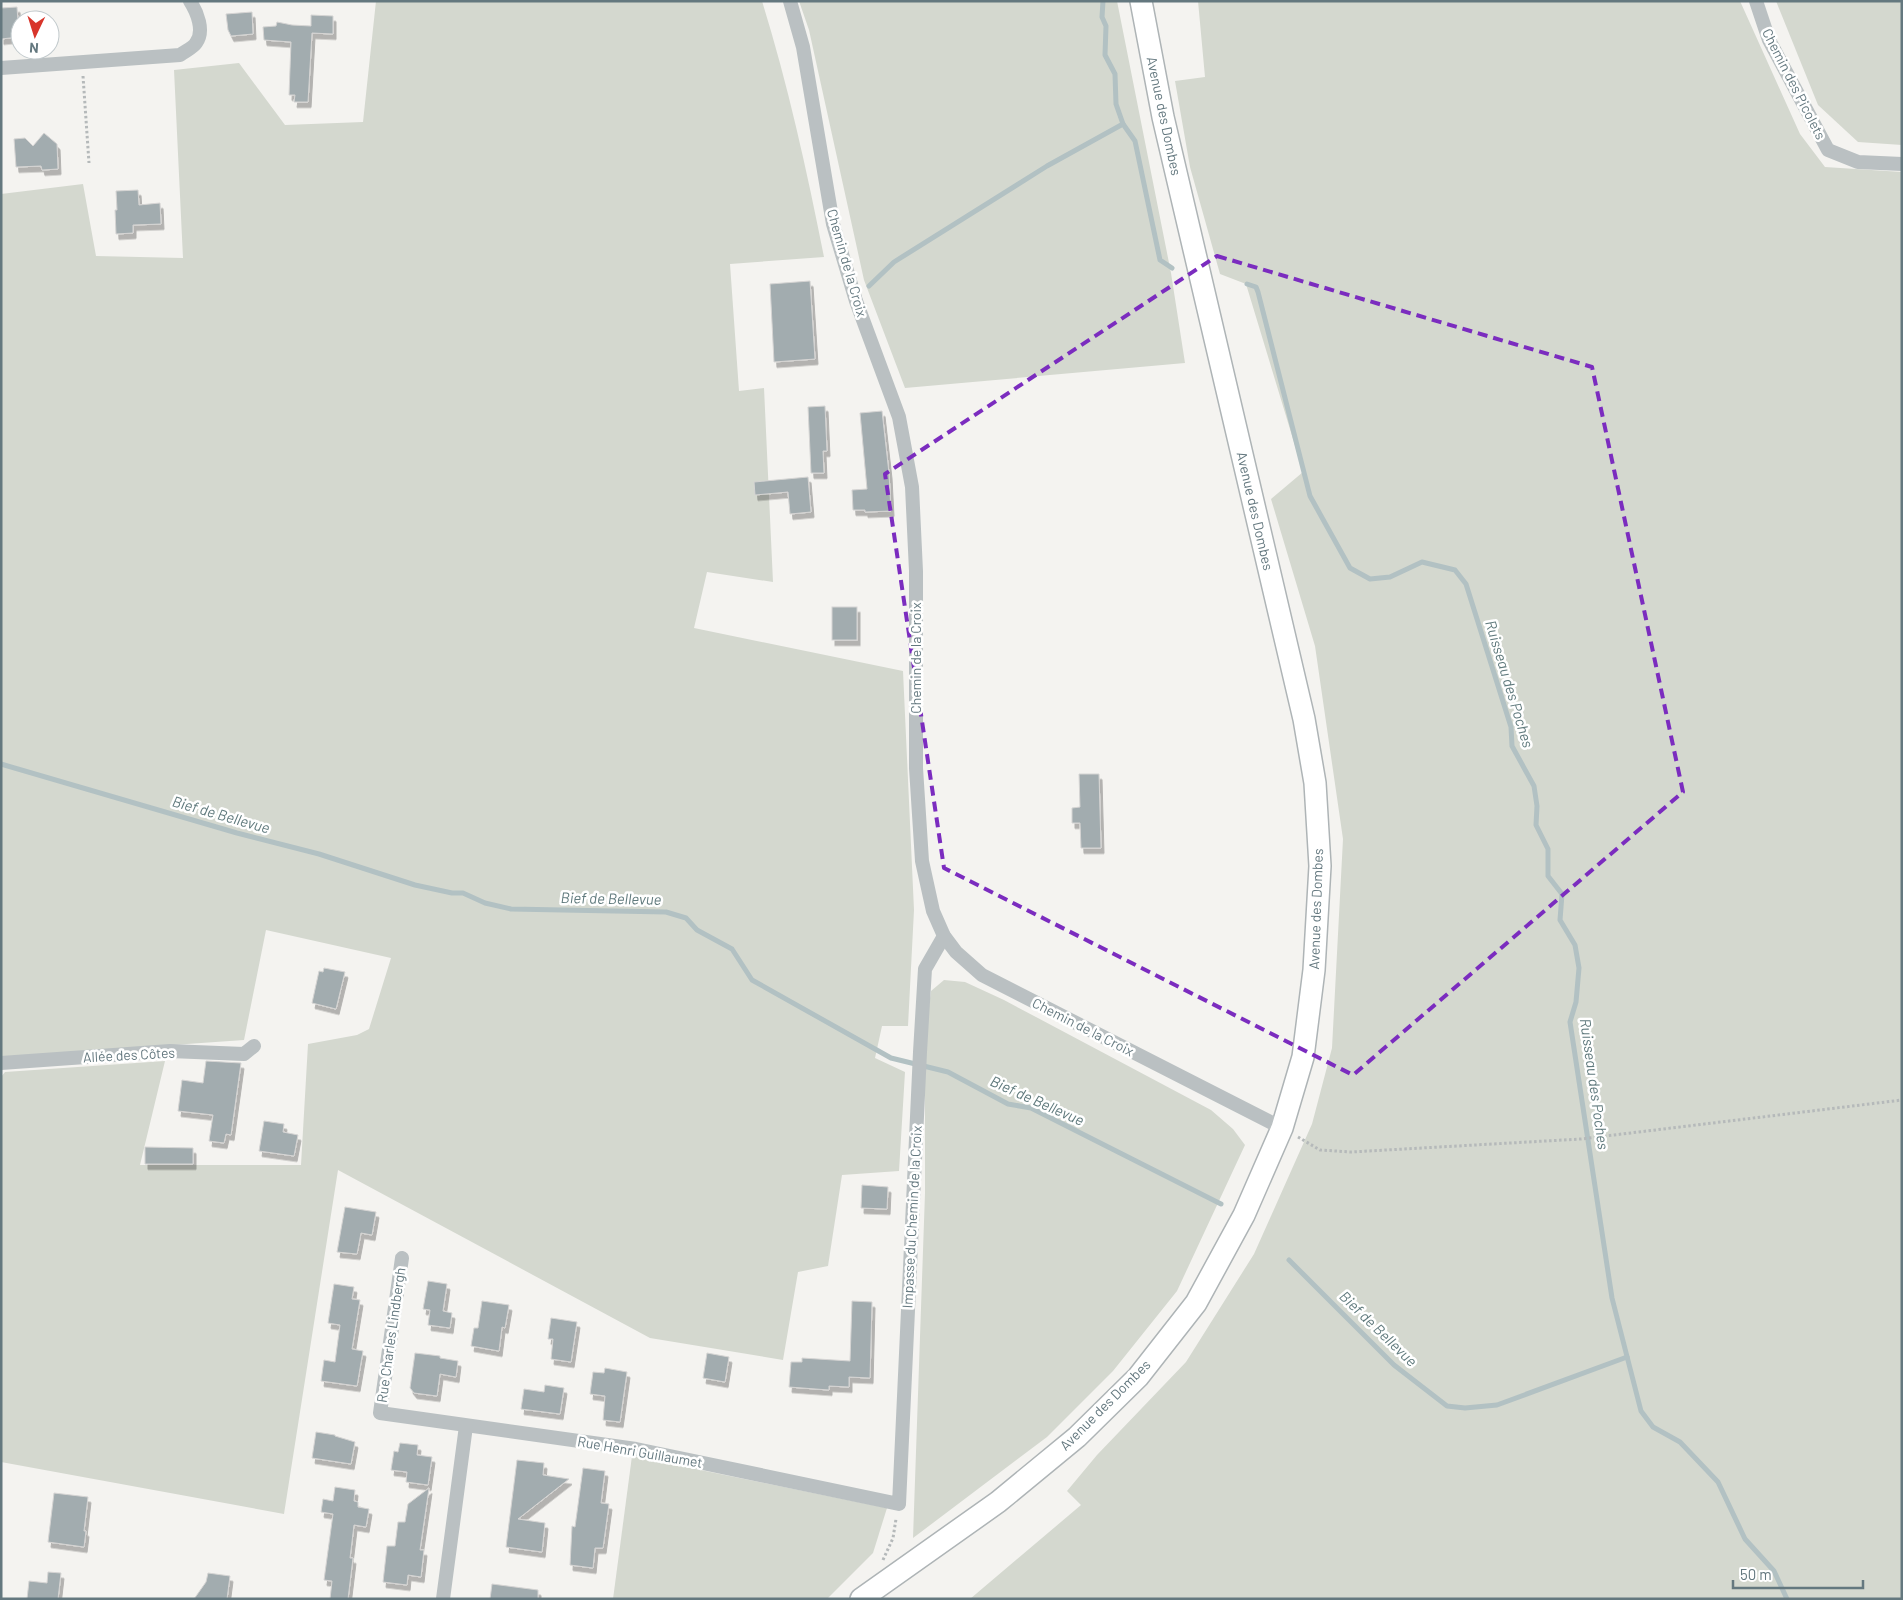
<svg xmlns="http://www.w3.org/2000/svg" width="1903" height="1600" font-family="Barlow,sans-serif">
<defs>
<filter id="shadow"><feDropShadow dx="3" dy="5.5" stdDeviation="0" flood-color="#0004"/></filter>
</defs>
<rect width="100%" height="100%" fill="#f4f3f0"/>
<g fill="#d4d8cf">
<path d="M 376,1 L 762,1 C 788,85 807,171 824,257 L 730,264 L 739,391 L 764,388 L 773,582 L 707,572 L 694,628 L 903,671 L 914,910 L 908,1026 L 882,1026 L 875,1058 L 905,1072 L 899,1171 L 842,1175 L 828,1266 L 798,1272 L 783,1360 L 650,1338 L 338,1170 L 284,1514 L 1,1462 L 1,1077 L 5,1072 L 165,1061 L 140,1165 L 301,1165 L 308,1044 L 357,1035 L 369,1029 L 391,958 L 266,930 L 244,1040 L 1,1057 L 1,194 L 83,184 L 96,256 L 183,258 L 174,70 L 239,63 L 285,125 L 363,122 Z"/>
<polygon points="799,1 1117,1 1171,273 1185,363 905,388 864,280 809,30"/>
<polygon points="1198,1 1740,1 1800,134 1825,167 1902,172 1902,1599 970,1599 1081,1505 1067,1491 1097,1455 1186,1362 1254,1254 1312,1124 1332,1048 1343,839 1315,646 1271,499 1303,472 1246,284 1220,274 1190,167 1175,81 1205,77"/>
<polygon points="1776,1 1902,1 1902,145 1858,142 1818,105"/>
<polygon points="944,980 965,982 1004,1000 1211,1110 1233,1129 1245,1145 1177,1291 1113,1371 1047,1437 913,1538 925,1193 925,1035 931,991"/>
<polygon points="632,1456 887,1508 873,1553 827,1599 613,1599"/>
</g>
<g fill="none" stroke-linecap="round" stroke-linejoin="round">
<g stroke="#b2c1c3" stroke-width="5">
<polyline points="1103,1 1102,17 1106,26 1105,55 1115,74 1116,104 1123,124 1135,141 1160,260 1172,268"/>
<polyline points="1247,284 1256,287 1258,292 1310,496 1350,568 1370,579 1390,577 1422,562 1455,570 1466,584 1511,727 1512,746 1534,786 1537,806 1536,825 1548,849 1548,876 1562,894 1560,920 1575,945 1579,968 1576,1002 1570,1022 1612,1298 1641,1411 1653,1427 1680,1442 1718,1482 1745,1539 1774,1571 1787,1599"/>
<polyline points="869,286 894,262 1047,166 1123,124"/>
<polyline points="1,764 237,833 319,854 415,885 452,893 463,893 485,903 511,909 666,912 686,918 697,930 732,949 752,980 891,1058 948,1072 1008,1104 1031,1108 1221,1204"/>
<polyline points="1289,1260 1394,1365 1447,1406 1465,1408 1497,1405 1627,1357"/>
</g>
</g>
<g fill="#a2acaf" stroke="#d5d4d3" filter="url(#shadow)">
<polygon points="17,7 19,37 1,39 1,8"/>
<polygon points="252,12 253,34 231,36 228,30 226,14"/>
<polygon points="311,15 333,16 333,34 312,33 308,102 294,102 295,95 289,95 291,42 264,40 263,27 276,26 277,22 292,25 311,26"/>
<polygon points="44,133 57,144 58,169 42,170 41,166 16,167 14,139 25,138 33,146"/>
<polygon points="138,190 139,205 160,203 161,224 133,225 133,233 116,234 115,210 117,210 116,191"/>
<polygon points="810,281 815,359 774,362 770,284"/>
<polygon points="825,406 827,451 823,451 824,473 811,473 808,407"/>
<polygon points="882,411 889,473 891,511 865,512 865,510 853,510 852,490 867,489 860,413"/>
<polygon points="808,477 811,512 790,514 788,492 755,495 754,482"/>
<rect x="832" y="607" width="25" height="33"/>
<polygon points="1079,774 1099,774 1101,848 1081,848 1080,823 1072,823 1072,808 1080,807"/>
<polygon points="324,968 345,972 336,1009 312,1003 319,971 323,972"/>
<polygon points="206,1061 241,1063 231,1135 226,1134 224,1143 209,1141 213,1115 178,1111 182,1080 203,1083"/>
<polygon points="264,1121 284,1124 283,1132 298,1135 294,1156 259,1151"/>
<polygon points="145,1147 193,1148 193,1164 145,1164"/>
<polygon points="862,1185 888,1187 887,1209 861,1208"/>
<polygon points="345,1207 376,1212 372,1235 361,1233 357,1254 337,1252"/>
<polygon points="428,1281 447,1284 443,1311 452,1313 450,1328 428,1325 430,1310 423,1309"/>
<polygon points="334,1284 354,1287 352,1299 360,1300 352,1349 363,1351 357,1386 321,1381 324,1360 335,1362 340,1325 328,1323"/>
<polygon points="482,1301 509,1305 505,1328 502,1327 499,1351 471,1346 474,1328 478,1328"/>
<polygon points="852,1301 872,1302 870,1378 849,1377 849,1387 829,1386 829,1390 789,1387 791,1362 802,1362 802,1358 850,1361"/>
<polygon points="551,1318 577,1322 571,1362 551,1359 553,1339 548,1339"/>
<polygon points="415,1353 440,1356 440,1358 458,1361 456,1377 440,1374 437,1396 414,1393 410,1388"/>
<polygon points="707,1353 729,1357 725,1382 703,1378"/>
<polygon points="605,1368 627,1372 620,1422 603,1420 605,1396 590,1394 593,1372 604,1373"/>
<polygon points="545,1385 564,1388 560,1414 521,1409 524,1389 544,1392"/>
<polygon points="316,1432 335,1435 335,1436 355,1442 351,1464 312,1458"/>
<polygon points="400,1443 418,1445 417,1455 432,1457 428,1485 406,1482 407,1472 391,1470 394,1451 398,1452"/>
<polygon points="517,1460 544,1463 543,1475 569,1479 518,1519 545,1523 542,1552 506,1547"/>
<polygon points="583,1468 605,1471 601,1503 609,1504 603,1548 595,1548 593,1568 570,1565 572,1526 575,1527"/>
<polygon points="335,1487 355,1490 354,1501 358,1502 358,1507 369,1509 366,1527 354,1525 350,1558 353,1558 348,1599 330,1599 332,1581 324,1580 333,1514 321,1512 323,1499 333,1501"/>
<polygon points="429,1488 420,1550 424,1550 421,1577 408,1575 407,1585 383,1582 387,1546 395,1546 398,1522 405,1522 408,1504"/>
<polygon points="54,1493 88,1497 84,1531 86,1531 84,1547 48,1542"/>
<polygon points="48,1572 61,1573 58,1599 27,1599 29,1581 47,1583"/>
<polygon points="208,1573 230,1576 227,1599 194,1599 206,1582"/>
<polygon points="492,1584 538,1590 538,1599 490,1599"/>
</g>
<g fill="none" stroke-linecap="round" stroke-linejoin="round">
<g stroke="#aeb4b6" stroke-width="24">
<polyline id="primary" points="861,1599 998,1502 1077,1437 1138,1377 1196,1303 1244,1215 1282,1128 1303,1057 1314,970 1320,866 1315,783 1304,719 1163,117 1141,1"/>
</g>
<g stroke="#b5b9ba" stroke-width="3" stroke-dasharray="2.5 2.5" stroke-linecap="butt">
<polyline points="83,76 89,163"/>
<polyline points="1298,1137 1320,1150 1351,1152 1581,1139 1902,1100"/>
<polyline points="883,1560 893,1538 896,1519"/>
</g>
<g stroke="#bac0c2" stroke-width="14">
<polyline points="790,1 803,47 833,224 856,301 899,417 912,487 916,571 916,768 922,861 933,911 944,936 956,952 982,975 1282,1128"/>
<polyline points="1756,1 1769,40 1828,150 1858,162 1902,164"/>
<path d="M 1,68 L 180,55 C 185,51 193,48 196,43 C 205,31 197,12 190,1"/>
<polyline points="1,1063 170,1051 244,1054 254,1046"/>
<polyline points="402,1258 380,1413 636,1449 899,1504 920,1052 925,969 944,936"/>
<polyline points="443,1599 466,1426"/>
</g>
<use href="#primary" stroke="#fff" stroke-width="21"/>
</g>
<path fill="none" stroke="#7b2cbf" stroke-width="4" stroke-dasharray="10 6" stroke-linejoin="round" d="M 1217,256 L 1592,367 L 1683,792 L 1353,1075 L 944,868 L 885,474 Z"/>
<g text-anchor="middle" stroke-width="5" stroke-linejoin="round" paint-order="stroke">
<g font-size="14" fill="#64787f" stroke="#fff">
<text transform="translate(1794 84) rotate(63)" y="5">Chemin des Picolets</text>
<text transform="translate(1164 116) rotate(78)" y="5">Avenue des Dombes</text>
<text transform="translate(847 263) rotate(74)" y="5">Chemin de la Croix</text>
<text transform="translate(1255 511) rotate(77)" y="5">Avenue des Dombes</text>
<text transform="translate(916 658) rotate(-90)" y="5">Chemin de la Croix</text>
<text transform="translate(1316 909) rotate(-88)" y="5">Avenue des Dombes</text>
<text transform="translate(1083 1027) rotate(27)" y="5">Chemin de la Croix</text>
<text transform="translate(129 1055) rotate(-3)" y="5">Allée des Côtes</text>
<text transform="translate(912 1217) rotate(-87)" y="5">Impasse du Chemin de la Croix</text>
<text transform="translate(391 1335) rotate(-82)" y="5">Rue Charles Lindbergh</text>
<text transform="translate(1105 1405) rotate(-45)" y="5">Avenue des Dombes</text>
<text transform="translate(640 1452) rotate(10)" y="5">Rue Henri Guillaumet</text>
</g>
<g font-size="15" font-style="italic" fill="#607a7d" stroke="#fff">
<text transform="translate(1509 684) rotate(73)" y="5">Ruisseau des Poches</text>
<text transform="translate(221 815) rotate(16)" y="5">Bief de Bellevue</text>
<text transform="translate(611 899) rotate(1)" y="5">Bief de Bellevue</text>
<text transform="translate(1594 1084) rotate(82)" y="5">Ruisseau des Poches</text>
<text transform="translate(1037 1101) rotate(24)" y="5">Bief de Bellevue</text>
<text transform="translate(1378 1329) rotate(44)" y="5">Bief de Bellevue</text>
</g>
</g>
<rect width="1903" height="1600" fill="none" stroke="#64787f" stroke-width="5"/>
<g transform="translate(35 35) rotate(184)"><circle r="24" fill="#ffffff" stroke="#c1c9cc"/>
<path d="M0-4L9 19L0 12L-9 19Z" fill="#d8352b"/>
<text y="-8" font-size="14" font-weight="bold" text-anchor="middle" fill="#64787f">N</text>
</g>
<path d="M1733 1580v8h130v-8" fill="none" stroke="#64787f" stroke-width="2.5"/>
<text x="1740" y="1580" font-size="15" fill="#64787f" stroke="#ffffff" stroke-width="4" paint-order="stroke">50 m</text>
</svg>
